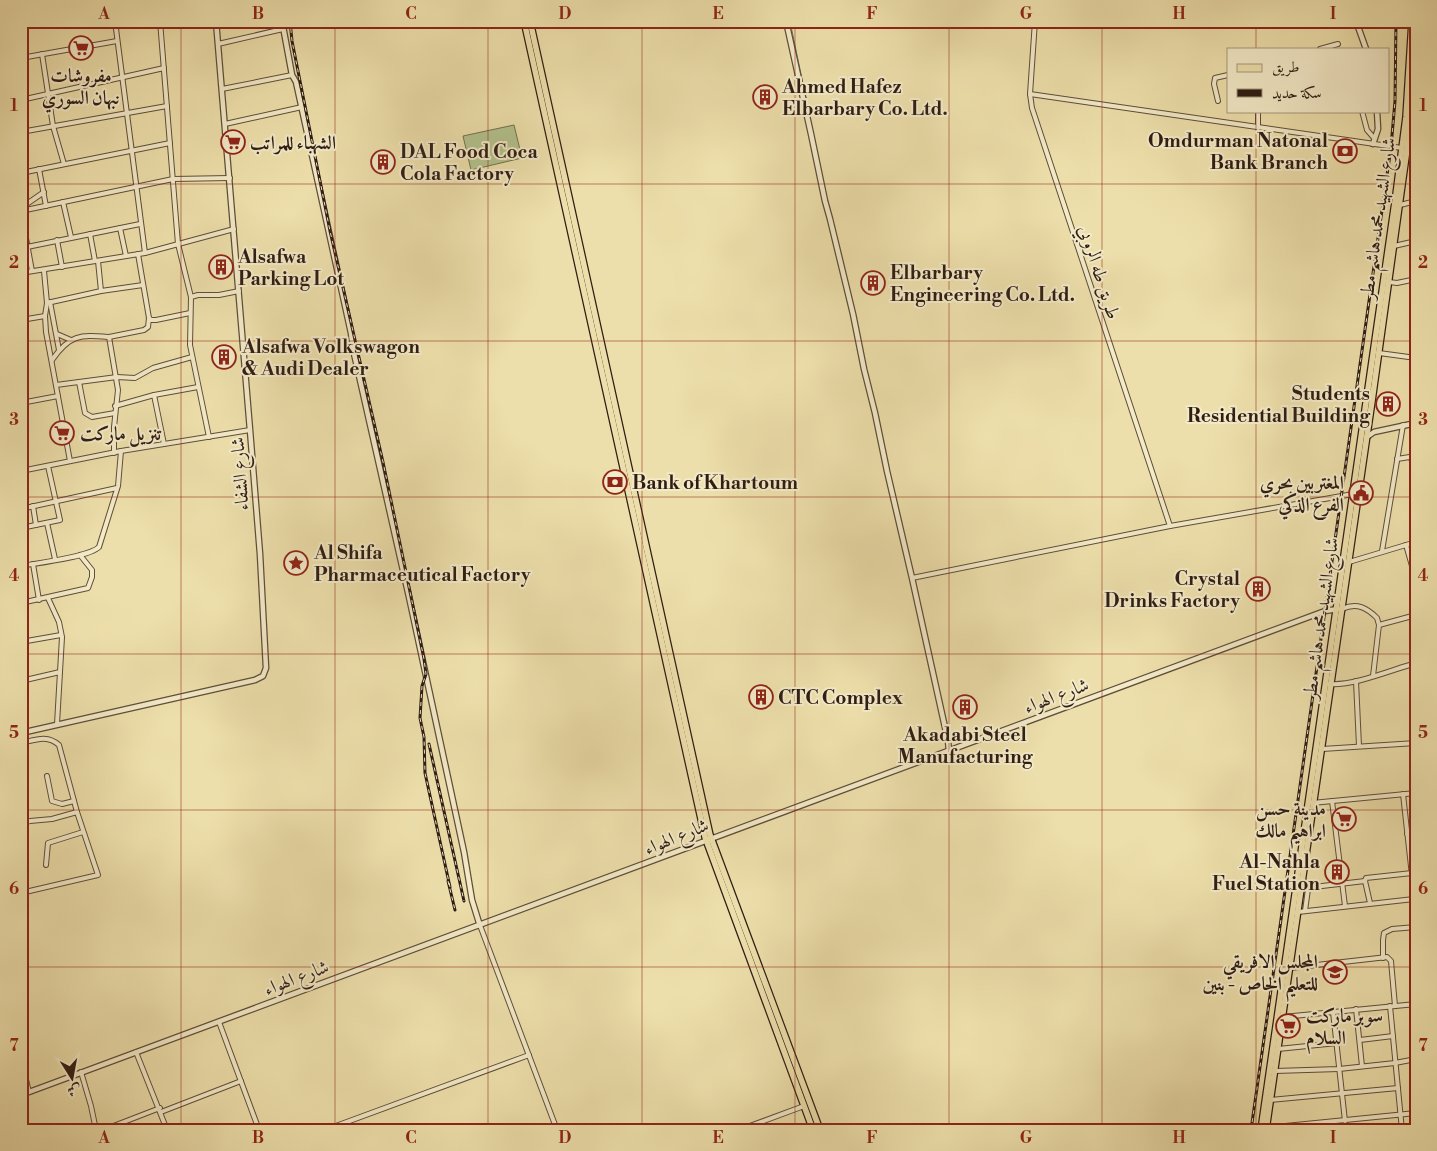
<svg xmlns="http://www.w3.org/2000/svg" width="1437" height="1151" font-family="'Libre Bodoni',Amiri,serif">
<rect width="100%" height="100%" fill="#eddfab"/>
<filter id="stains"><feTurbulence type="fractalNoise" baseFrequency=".004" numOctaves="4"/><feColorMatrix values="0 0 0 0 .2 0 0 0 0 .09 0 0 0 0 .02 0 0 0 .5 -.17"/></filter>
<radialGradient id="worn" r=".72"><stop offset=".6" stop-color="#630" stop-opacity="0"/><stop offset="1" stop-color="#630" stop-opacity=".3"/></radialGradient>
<polygon fill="#b3c38d" stroke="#717050" points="514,125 522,158 471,170 463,136"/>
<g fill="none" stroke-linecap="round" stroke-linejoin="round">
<polyline stroke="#6f7d6d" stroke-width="1" points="790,21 825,190"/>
<g stroke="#5e4e3a" stroke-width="6">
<g id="minor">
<polyline points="115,21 145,253"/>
<polyline points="160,21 178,244 191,297"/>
<polyline points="1035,21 1030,94 1032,108 1170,526"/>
<polyline points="218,44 283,29"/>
<polyline points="1320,49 1338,44"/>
<polyline points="42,54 53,126 64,164"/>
<polyline points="21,58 117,41"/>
<polyline points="222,89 292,75"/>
<polyline points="1030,94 1402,148"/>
<polyline points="21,100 164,68"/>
<polyline points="1218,101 1214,84 1215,78 1228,75"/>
<polyline points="1362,111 1367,130 1374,138"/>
<polyline points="225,124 302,107"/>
<polyline points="1258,128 1258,111"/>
<polyline points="21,132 167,106"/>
<polyline points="39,169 46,206"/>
<polyline points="21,173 170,143"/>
<polyline points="63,202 71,237"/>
<polyline points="1400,205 1416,201"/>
<polyline points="21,208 44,192"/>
<polyline points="21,211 173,179 230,178"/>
<polyline points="21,211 32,271"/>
<polyline points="120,228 126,256"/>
<polyline points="90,234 95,261"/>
<polyline points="57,240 62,267"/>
<polyline points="1394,246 1416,241"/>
<polyline points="27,247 140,224"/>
<polyline points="98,261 101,291 143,285"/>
<polyline points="44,271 47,303 45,316 46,332 70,461"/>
<polyline points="21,273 145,253 234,229"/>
<polyline points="1389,282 1397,283 1416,279"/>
<polyline points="50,302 59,350"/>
<polyline points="47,303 101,291"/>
<polyline points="149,318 151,320 156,320 190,313"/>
<polyline points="21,320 45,316"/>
<polyline points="57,334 71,340"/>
<polyline points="109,337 144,330 148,327 149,318 138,254"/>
<polyline points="1379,353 1416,358"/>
<path d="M 52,360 C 70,334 80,335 109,337 L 118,390 L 114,427 L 114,453"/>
<polyline points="79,382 85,413 92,417 115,413"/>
<polyline points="56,385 117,377 135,378 153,368 192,357"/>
<polyline points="154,395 164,444"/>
<polyline points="21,403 58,396"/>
<polyline points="115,406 154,395 198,387"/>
<polyline points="1415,423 1416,402"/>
<polyline points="209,437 190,345 191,297 198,295 219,295 239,291"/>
<polyline points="21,450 25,471"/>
<polyline points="1411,457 1416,481"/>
<polyline points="1397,459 1416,456"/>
<polyline points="21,471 121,451 250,430"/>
<polyline points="33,506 36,525"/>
<polyline points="21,509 117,488"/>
<polyline points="47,523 55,559"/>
<polyline points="21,528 60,520 48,466"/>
<polyline points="1406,545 1416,580"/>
<polyline points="1382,551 1403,425"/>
<polyline points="1349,562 1416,542"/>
<polyline points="33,564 39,600"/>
<path d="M 21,566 C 38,563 89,557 99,547 L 118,486 L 121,451"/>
<polyline points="912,578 1170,526 1353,494"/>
<polyline points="48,598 59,622 62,637 57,724"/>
<polyline points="21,603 88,588 92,577 92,570 80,555"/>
<path d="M 1342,609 C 1357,602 1367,608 1377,618 L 1379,625 L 1416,615"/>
<polyline points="21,642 61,635"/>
<polyline points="1373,676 1379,625"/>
<polyline points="21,681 60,672"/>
<polyline points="1356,681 1359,746"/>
<path d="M 1329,684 C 1354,686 1391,670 1416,663"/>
<path d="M 21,743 C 35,740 47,734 59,745 L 77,812 L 98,875 L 21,893"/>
<polyline points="1322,749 1416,743"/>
<polyline points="47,776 52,801 62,804 74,801"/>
<polyline points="1403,794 1416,912"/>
<polyline points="1332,801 1345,906"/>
<polyline points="1312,803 1416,793"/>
<polyline points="21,824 30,821 52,819 77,812"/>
<polyline points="1407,834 1416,833"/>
<polyline points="46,865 48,843 83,832"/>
<polyline points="1301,887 1308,889 1322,886 1365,881"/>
<polyline points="1370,903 1365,881 1366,878 1412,873"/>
<polyline points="1305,911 1308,889"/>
<polyline points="1298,912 1414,899"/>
<polyline points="21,926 23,926"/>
<polyline points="481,928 557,1130"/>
<polyline points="1383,958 1383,940 1384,933 1392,929 1416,927"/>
<polyline points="1290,968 1387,957 1391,961 1395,1006"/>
<polyline points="1390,1006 1402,1130"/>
<polyline points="1356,1009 1362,1066"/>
<polyline points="1333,1012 1345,1121"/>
<polyline points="1283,1017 1416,1004"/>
<polyline points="219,1022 259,1130"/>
<polyline points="1360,1040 1393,1036"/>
<polyline points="1278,1049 1337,1043"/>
<polyline points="136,1052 167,1130"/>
<polyline points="21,1060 29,1092"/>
<polyline points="1275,1071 1339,1069 1395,1063 1416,1059"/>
<polyline points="81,1072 91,1106 96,1130"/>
<polyline points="1270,1100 1398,1088"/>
<polyline points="161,1112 241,1081"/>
<polyline points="1330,1122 1331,1130"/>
<polyline points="1266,1128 1416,1113"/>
<polyline points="103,1130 160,1108"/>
<polyline points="325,1130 529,1055"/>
<polyline points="739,1130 804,1106"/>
</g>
</g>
<g stroke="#5e4e3a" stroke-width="7">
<g id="tertiary">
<polyline points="282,21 292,75 296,82 351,333 353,349 409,597 464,852 472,900 480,926"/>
<polyline points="786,21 811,134 825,201 830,219 853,314 864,369 875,413 887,471 912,578 948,741 949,751"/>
<polyline points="1356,21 1366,49"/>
<polyline points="1373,144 1378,129 1377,111"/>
<polyline points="1367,437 1374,432 1416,423"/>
<polyline points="21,733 255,680 263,676 266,668 260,554 250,430 216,21"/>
<polyline points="21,1095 1325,611 1338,609"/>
</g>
</g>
<g stroke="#2f1d14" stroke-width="8">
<g id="primary">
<polyline points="524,21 705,837 813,1130"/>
<polyline points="530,21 710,835 820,1130"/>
<polyline points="1261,1130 1395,202 1406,117 1412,21"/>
<polyline points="1266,1130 1372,401 1407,149 1416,60"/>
</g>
</g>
<use href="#minor" stroke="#f3eac8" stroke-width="4"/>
<use href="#tertiary" stroke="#f3eac8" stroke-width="4.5"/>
<use href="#primary" stroke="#eddfab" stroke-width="5.5"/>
<g stroke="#2f1d14" stroke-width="3">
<g id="rail">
<polyline points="290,21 292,41 330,231 383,462 424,659 426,674 422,686 420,718 424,737 425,773 450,887"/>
<polyline points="429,744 464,901"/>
<polyline points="448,881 455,910"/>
<polyline points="1251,1130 1391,147 1395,101 1396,21"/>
</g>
</g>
<use href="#rail" stroke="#f3eac8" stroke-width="1" stroke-dasharray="4" stroke-linecap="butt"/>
</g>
<path fill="none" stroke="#8f2418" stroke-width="1" stroke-opacity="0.55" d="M 181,21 L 181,1130M 335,21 L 335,1130M 488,21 L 488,1130M 642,21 L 642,1130M 795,21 L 795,1130M 949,21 L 949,1130M 1102,21 L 1102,1130M 1256,21 L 1256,49M 1256,111 L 1256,1130M 21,184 L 1416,184M 21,341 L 1416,341M 21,497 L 1416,497M 21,654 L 1416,654M 21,810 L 1416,810M 21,967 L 1416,967"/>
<defs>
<g id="supermarket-ring" transform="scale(1.25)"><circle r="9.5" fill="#f3eac8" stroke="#8f2418" stroke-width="1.5"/><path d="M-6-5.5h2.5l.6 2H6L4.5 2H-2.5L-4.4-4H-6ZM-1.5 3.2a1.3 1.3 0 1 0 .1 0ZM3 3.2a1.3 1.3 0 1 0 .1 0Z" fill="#8f2418"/></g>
<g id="building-ring" transform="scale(1.25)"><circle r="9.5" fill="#f3eac8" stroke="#8f2418" stroke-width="1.5"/><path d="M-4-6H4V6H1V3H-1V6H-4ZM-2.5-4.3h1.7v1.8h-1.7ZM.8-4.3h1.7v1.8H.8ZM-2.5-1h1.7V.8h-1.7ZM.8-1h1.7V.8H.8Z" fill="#8f2418"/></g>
<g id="bank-ring" transform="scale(1.25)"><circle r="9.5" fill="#f3eac8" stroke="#8f2418" stroke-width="1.5"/><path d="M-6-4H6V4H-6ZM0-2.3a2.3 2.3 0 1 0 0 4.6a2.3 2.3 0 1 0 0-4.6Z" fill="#8f2418"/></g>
<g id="civic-ring" transform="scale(1.25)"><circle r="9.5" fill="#f3eac8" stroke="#8f2418" stroke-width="1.5"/><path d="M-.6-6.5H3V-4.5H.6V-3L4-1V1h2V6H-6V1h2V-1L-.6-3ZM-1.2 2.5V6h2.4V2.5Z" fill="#8f2418"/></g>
<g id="sight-ring" transform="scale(1.25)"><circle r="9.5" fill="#f3eac8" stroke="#8f2418" stroke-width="1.5"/><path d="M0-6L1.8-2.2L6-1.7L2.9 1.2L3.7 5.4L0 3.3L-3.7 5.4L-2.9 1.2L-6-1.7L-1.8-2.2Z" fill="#8f2418"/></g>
<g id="school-ring" transform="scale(1.25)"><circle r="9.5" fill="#f3eac8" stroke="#8f2418" stroke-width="1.5"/><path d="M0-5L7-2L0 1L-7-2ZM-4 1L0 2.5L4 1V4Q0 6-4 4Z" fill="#8f2418"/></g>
</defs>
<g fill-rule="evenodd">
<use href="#supermarket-ring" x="81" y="48"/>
<use href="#building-ring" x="765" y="97"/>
<use href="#supermarket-ring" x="233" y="142"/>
<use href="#bank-ring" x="1345" y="151"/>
<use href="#building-ring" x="383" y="162"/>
<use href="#building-ring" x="221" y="267"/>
<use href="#building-ring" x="873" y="283"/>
<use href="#building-ring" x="224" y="357"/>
<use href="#building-ring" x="1388" y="404"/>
<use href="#supermarket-ring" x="62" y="433"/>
<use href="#bank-ring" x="615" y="482"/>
<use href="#civic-ring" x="1361" y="493"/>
<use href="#sight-ring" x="296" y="563"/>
<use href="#building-ring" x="1258" y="589"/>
<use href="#building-ring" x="761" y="697"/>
<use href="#building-ring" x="965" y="707"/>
<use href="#supermarket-ring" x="1344" y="819"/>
<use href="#building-ring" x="1337" y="872"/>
<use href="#school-ring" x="1335" y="972"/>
<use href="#supermarket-ring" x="1288" y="1026"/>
</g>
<g text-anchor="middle" stroke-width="4" stroke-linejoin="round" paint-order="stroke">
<g font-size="19" font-weight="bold" fill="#2f1d14" stroke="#f3eac8" text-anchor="start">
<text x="81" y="82" text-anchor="middle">مفروشات<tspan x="81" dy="22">نبهان السوري</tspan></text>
<text x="782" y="93">Ahmed Hafez<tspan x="782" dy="22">Elbarbary Co. Ltd.</tspan></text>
<text x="1328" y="147" text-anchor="end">Omdurman Natonal<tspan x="1328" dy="22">Bank Branch</tspan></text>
<text x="250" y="149">الشهباء للمراتب</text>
<text x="400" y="158">DAL Food Coca<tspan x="400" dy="22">Cola Factory</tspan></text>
<text x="238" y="263">Alsafwa<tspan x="238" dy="22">Parking Lot</tspan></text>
<text x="890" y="279">Elbarbary<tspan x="890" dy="22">Engineering Co. Ltd.</tspan></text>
<text x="242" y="353">Alsafwa Volkswagon<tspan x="242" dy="22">&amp; Audi Dealer</tspan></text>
<text x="1370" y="400" text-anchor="end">Students<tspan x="1370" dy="22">Residential Building</tspan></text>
<text x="80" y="440">تنزيل ماركت</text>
<text x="632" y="489">Bank of Khartoum</text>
<text x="1344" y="489" text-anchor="end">المغتربين بحري<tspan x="1344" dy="22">الفرع الذكي</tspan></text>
<text x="314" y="559">Al Shifa<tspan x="314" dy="22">Pharmaceutical Factory</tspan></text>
<text x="1240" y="585" text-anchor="end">Crystal<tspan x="1240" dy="22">Drinks Factory</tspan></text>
<text x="778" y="704">CTC Complex</text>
<text x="965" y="741" text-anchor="middle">Akadabi Steel<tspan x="965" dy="22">Manufacturing</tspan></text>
<text x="1326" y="815" text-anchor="end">مدينة حسن<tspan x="1326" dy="22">ابراهيم مالك</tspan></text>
<text x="1320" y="868" text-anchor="end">Al-Nahla<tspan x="1320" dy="22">Fuel Station</tspan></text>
<text x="1318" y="968" text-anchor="end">المجلس الافريقي<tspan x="1318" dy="22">للتعليم الخاص - بنين</tspan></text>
<text x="1306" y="1022">سوبر ماركت<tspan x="1306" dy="22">السلام</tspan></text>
</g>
<g font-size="19" fill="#2f1d14" stroke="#f3eac8">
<text transform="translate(1377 218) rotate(-82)" y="7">شارع الشهيد محمد هاشم مطر</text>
<text transform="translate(1100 272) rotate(72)" y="7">طريق طه الروبي</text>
<text transform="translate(239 474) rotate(-94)" y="7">شارع الشفاء</text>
<text transform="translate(1320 618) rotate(-82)" y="7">شارع الشهيد محمد هاشم مطر</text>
<text transform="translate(1056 695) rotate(-21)" y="7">شارع الهواء</text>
<text transform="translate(676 836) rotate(-22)" y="7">شارع الهواء</text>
<text transform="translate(296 977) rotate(-21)" y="7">شارع الهواء</text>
</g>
</g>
<rect width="1437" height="1151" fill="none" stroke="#eddfab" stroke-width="55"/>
<rect x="1227" y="48" width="162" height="65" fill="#f3eac8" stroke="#a59880"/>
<rect x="1237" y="64" width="25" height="8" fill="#eddfab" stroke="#a59880"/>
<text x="1272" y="72" font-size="15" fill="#2f1d14">طريق</text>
<rect x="1237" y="89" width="25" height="8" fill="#2f1d14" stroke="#a59880"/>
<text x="1272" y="98" font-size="15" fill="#2f1d14">سكة حديد</text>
<g transform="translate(72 1078) rotate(169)" stroke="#f3eac8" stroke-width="4" paint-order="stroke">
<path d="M0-4L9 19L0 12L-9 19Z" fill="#2f1d14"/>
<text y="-8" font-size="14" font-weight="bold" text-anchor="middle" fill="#2f1d14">ش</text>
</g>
<rect x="28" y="28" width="1382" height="1096" fill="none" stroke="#8f2418" stroke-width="2"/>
<g font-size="16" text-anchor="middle" font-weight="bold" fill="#8f2418">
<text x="104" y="19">A</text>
<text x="258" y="19">B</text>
<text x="411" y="19">C</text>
<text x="565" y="19">D</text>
<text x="718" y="19">E</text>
<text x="872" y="19">F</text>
<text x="1026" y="19">G</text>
<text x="1179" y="19">H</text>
<text x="1333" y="19">I</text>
<text x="14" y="111">1</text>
<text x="1423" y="111">1</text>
<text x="14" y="268">2</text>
<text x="1423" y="268">2</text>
<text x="14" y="425">3</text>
<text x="1423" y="425">3</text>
<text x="14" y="581">4</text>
<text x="1423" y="581">4</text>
<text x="14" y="738">5</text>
<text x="1423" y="738">5</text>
<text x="14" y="894">6</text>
<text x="1423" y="894">6</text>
<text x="14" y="1051">7</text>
<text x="1423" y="1051">7</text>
<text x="104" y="1143">A</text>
<text x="258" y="1143">B</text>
<text x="411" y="1143">C</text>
<text x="565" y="1143">D</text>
<text x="718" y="1143">E</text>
<text x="872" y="1143">F</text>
<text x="1026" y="1143">G</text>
<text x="1179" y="1143">H</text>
<text x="1333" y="1143">I</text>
</g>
<rect width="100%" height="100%" filter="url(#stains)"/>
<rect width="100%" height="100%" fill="url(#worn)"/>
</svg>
